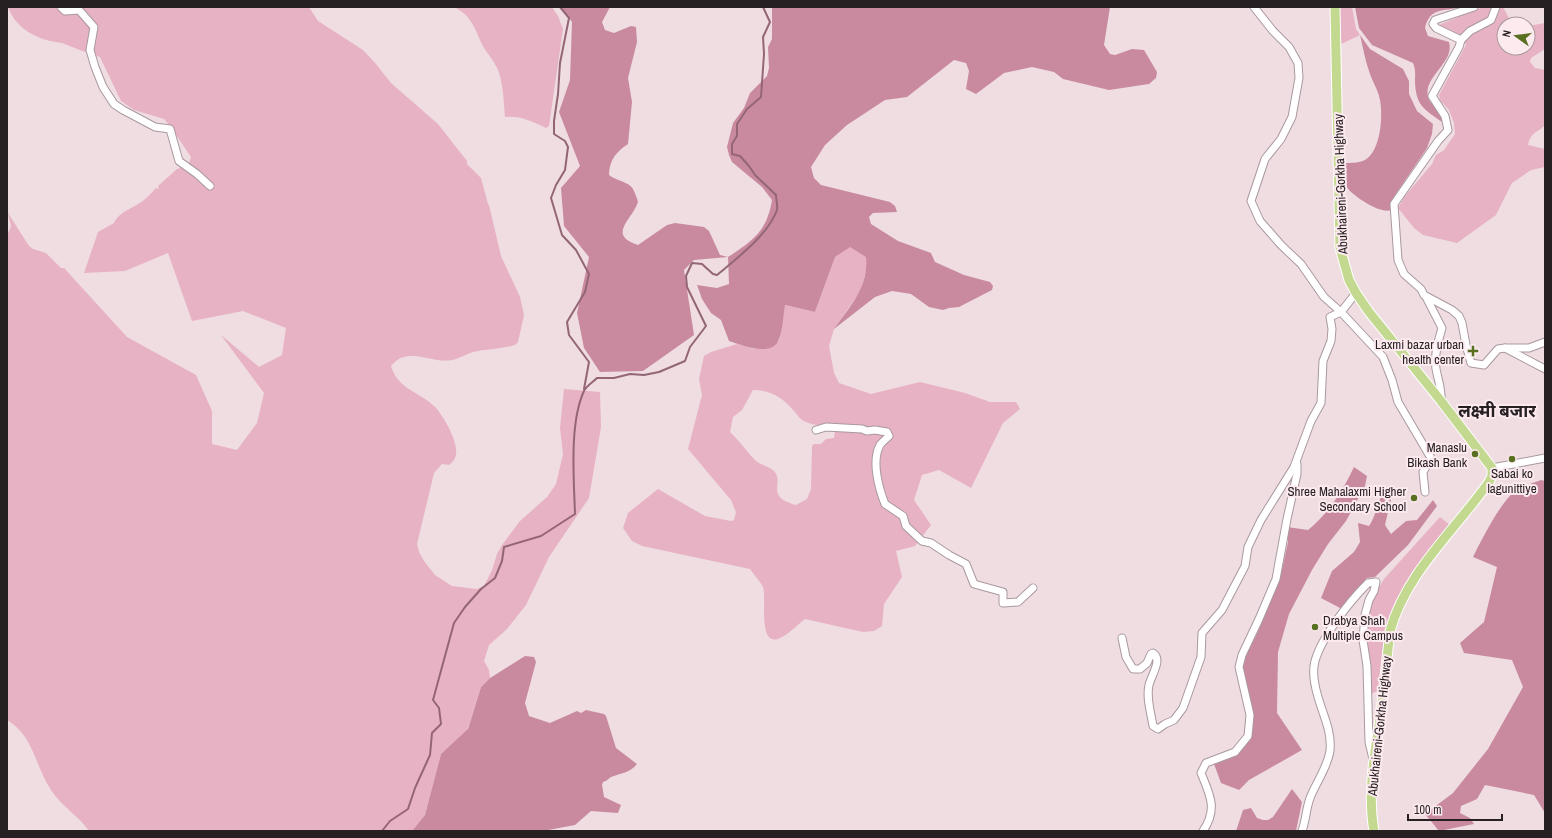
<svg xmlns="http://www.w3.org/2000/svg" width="1552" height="838" font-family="'Archivo Narrow','Noto Sans Devanagari',sans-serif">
<rect width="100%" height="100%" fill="#efdde2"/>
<g fill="#e7b2c3" fill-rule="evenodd">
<path d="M 8,7 L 309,7 L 318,21 L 363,50 L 376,64 L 391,83 L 438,124 L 467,161 L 467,164 L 481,178 L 488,204 L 489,205 L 501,256 L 520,297 L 524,315 L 518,342 L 515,345 C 501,349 487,349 473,352 C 466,354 459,359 452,360 C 432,364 407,345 391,366 C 398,390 421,392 436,408 C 444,417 461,446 455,458 C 454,461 451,463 449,465 L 442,464 L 434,473 L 417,544 L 419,552 L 424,561 L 435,575 L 452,586 L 477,589 L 484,586 L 492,570 L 497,554 L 502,545 L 520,521 L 547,497 L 556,484 L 563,454 L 560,428 L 564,389 L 600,392 L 601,427 L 589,498 L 549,557 L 526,605 L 507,629 L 489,645 L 484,661 L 489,670 L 490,678 L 481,687 L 467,731 L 441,754 L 425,815 L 412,831 L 89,831 C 79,816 61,806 51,790 C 35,766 34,736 7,720 L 7,236 L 11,226 L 8,213 L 29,246 L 33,249 L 46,253 L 61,268 L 64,268 L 127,337 L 196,375 L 212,411 L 212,444 L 237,450 L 257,423 L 264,393 L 221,335 L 259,367 L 282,355 L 286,328 L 243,311 L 192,321 L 168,253 L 125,271 L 84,273 L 98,232 L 114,223 C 118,212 136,207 144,200 C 149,196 152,192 156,188 L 159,189 L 158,186 L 177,169 L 186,166 L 189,163 L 191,157 L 170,126 L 164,119 L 134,110 L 121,101 L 100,57 C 87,53 75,48 62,43 C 58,42 54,42 50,41 C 31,36 15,26 8,7 Z"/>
<path d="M 454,7 L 552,7 L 558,16 L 563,29 L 549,126 L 546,128 C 531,121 521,116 505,117 C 504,103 503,78 496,66 C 493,60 488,54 484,48 C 475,31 473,16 454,7 Z"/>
<polygon points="1337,7 1352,7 1356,29 1360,35 1339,45"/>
<path d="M 1483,7 L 1503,7 L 1512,24 L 1504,24 L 1504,48 L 1528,48 L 1528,26 L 1545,23 L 1545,49 L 1531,58 L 1530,62 L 1535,68 L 1545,70 L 1545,125 C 1538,133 1531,131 1528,145 L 1545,149 L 1545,167 L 1531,170 L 1512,183 L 1496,215 L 1457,243 L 1423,235 L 1414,228 L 1398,208 L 1405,196 L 1432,164 L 1436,155 L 1444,150 L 1455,134 L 1454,123 L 1449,110 L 1440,100 L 1439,95 L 1466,45 L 1460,35 L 1439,25 Z"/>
<path d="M 850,246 L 867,257 L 867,267 L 861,290 L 834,329 L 829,346 L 834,373 L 839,383 L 871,394 L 920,382 L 965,393 L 990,402 L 1016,402 L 1020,409 L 1003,423 L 971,488 L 939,470 L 922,475 L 914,500 L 931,525 L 915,546 L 896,551 L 902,577 L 884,604 L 882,626 L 874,631 L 863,632 L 805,619 C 798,624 788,635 780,638 C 757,649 767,597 763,587 C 760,581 754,575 750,569 L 642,546 L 632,541 L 623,528 L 628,513 L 658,489 L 705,516 L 731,521 L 734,520 L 736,512 L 731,500 L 688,449 L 702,395 L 699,379 L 704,356 L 711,352 L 737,344 L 754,349 L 779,341 L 784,305 L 815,312 L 835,257 ZM 753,390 C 770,390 782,397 793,410 C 798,415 800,420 806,422 C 817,427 827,423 835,431 L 834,438 L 826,439 L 821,444 L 814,444 L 812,446 L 811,489 L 807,499 L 796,505 C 764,496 785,483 774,471 C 769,466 760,465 755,460 C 746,451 740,441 730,432 L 733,417 L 742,410 Z"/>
<polygon points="1440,517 1451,526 1408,580 1396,605 1383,689 1370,694 1366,640 1367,613 1371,601 1384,579"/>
</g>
<g fill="#c98a9f">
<path d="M 561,7 L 610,7 L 602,22 L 605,30 L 614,33 L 631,26 L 636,27 L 637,42 L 628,78 L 632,102 L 628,144 C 617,151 609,160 609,175 C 616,181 628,181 633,189 C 635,193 637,198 638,202 C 633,219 606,235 638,245 L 667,225 L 675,223 L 704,227 L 709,231 L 720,255 L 728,257 C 753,241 767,231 772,200 L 762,187 L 732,162 L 729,155 L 727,147 L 733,123 L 744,108 L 750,93 L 767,76 L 769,68 L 768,47 L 772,39 L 772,8 L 774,7 L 1110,7 L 1104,45 L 1110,54 L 1115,55 L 1132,49 L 1144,50 L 1157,72 L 1156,78 L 1149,84 L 1109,90 L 1063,79 L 1054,72 L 1032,67 L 1004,73 L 976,94 L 966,89 L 969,71 L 966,63 L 954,60 L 907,97 L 885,100 L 847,125 L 825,145 L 811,167 L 814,178 L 821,185 L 890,202 L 895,206 L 897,212 L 873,213 L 869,217 L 871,224 L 898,241 L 931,253 L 935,262 L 964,275 L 990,282 L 993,286 L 992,290 L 959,307 L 949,308 L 943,310 L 929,307 L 911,294 L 892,291 L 875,297 L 834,329 C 850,306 869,287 866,257 L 850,247 L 835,257 L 815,312 L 785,305 C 783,316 783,329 779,339 C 773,358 741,345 729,341 L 721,320 L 711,313 L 702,299 L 697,285 L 717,288 L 729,284 L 728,257 L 694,260 L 684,270 L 694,335 L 643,371 L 600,372 L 584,348 L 577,313 L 589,257 L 564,226 L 561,188 L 580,166 L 559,112 L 570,80 L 572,22 Z"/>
<path d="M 1355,7 L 1460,7 C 1443,12 1430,7 1425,28 L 1428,36 L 1449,42 C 1455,63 1423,76 1428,97 C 1429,103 1437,107 1439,112 C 1441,115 1441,119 1442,122 C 1424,109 1416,106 1415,82 C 1415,75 1416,70 1413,63 L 1372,45 L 1359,28 Z"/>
<path d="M 1360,35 L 1370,49 L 1403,69 L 1409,81 L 1409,94 L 1417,111 L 1433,124 L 1432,134 L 1427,148 L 1395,195 L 1391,210 C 1380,214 1357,198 1349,190 C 1343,183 1341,171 1344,163 C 1351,163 1359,163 1365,160 C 1381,151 1383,116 1380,100 C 1378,89 1372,81 1369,71 C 1365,60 1363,47 1360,35 Z"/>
<path d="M 1354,467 L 1367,476 L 1365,486 L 1346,521 L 1328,544 L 1312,570 L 1289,614 L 1278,652 L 1277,713 L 1302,750 L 1249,780 L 1239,790 L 1221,783 L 1214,764 L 1236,756 L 1246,742 L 1247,697 L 1243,666 L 1247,650 L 1255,638 L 1271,601 L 1275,586 L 1281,574 L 1288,542 L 1287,527 L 1308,530 C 1329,513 1343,490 1354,467 Z"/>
<path d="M 1541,480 L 1545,481 L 1545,813 L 1534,795 L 1485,785 L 1477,799 L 1461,806 L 1460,813 L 1470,818 L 1474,824 L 1439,831 L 1425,814 L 1453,793 L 1488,749 L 1523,687 L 1512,660 L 1464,653 L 1460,643 L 1484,622 L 1497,567 L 1473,557 C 1482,539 1500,503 1515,491 C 1522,486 1533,483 1541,480 Z"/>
<path d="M 1388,488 L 1391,499 L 1385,525 L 1391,534 L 1406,521 L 1417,520 L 1433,500 L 1437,506 L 1408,545 L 1375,577 L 1367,578 L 1342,609 L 1321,598 L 1332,571 L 1354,552 L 1360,542 L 1358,523 L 1369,526 C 1378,513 1376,499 1388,488 Z"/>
<path d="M 525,656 L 534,657 L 536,662 L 525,703 L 529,716 L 550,723 L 577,711 L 581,713 L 586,710 L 604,714 L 606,716 L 616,748 L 637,764 C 630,773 621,773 611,777 C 608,779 607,781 603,782 L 602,785 L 604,797 L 621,805 L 618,813 L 591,811 L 575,825 L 543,831 L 412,831 L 425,815 L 441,754 L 468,729 L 481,687 L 490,678 Z"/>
<polygon points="1292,789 1302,802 1296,831 1236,831 1243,810 1251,808 1257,818 1263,820 1268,820 1273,817"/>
</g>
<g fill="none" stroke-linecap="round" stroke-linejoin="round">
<g stroke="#946675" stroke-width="2">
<polyline points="560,7 569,18 560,63 558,94 554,121 554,134 565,141 568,147 565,170 556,185 551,198 562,235 576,250 589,274 585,292 567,322 569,335 589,362 584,389"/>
<path d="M 382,831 L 390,821 L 408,809 L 415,788 L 430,755 L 432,733 L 441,724 L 439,708 L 433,700 L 454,623 L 465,607 L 481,589 L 495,578 L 502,561 L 504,547 L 541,536 L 575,514 C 574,480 569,423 584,391 C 586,386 593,382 597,378 L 614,378 L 630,374 L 644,375 L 659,372 L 685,361 L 690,347 L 706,326 L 687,287 L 686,276 L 692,263 L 702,264 L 713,274 L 717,275 C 736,259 768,235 777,210 C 778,206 776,199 776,195 L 755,175 L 749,166 L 740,156 L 732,154 L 732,144 L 737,136 L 737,124 L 747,109 L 761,97 L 764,54 L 763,37 L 770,22 L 763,7"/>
</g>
<g stroke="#a9999e" stroke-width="9">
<g id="minor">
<polyline points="61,7 65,11 79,10 94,27 90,50 95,67 103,87 114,104 123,110 155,127 170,129 179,161 197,174 210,186"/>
<polyline points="1474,7 1435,20 1433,24 1436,28 1461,40 1459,47 1432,96 1445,116 1448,130 1438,141 1394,204 1398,260 1404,274 1421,289 1424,295 1452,310 1459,316 1462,323 1466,345 1471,363 1484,365 1498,349 1505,348 1545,369"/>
<polyline points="1461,40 1470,31 1491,20 1496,7"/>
<polyline points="1356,293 1341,312 1383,357 1392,380 1398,402 1431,458 1423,472 1425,492"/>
<path d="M 1426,297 L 1442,328 C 1438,342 1434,355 1436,369 C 1438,380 1442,389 1441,401"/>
<polyline points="1505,348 1529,348 1545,342"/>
<path d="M 816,430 L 826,427 L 862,429 L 867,431 L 875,430 L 887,432 L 889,436 C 886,439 882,442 880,445 C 871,461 879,489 885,504 L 903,516 L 906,526 L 922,541 L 931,543 L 949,555 L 966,564 L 974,584 L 1003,592 L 1003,603 L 1018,602 L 1033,588"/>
<polyline points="1492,468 1545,458"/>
<path d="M 1122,638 L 1126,657 L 1133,669 L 1140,669 L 1147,663 L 1151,654 L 1153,653 C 1163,659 1151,676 1149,685 C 1146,698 1151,713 1153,726 L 1158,729 L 1165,724 L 1174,720 L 1183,708 L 1201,657 L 1202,633 L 1222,610 L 1245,566 L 1248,547 L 1261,520 L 1294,467 L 1311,421 L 1321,403 L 1323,361 L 1331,341 L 1332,329 L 1330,317 L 1341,312 L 1324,297 L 1301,264 L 1281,245 L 1260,221 L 1251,201 L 1265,159 L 1281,139 L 1292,117 L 1299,78 L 1298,63 L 1289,47 L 1273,31 L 1254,7"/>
<path d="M 1203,831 C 1218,809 1210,795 1201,773 L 1206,763 L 1235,752 L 1248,736 L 1250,715 L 1239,667 L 1242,655 L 1259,619 L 1276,579 L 1287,519 L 1297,474 L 1297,464"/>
<path d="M 1302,831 C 1306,820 1306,809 1310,798 C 1316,782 1327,769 1330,751 C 1332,731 1323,715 1318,697 C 1315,687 1312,672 1315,661 C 1322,636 1350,601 1368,583 L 1376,582 L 1374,591 L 1369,600 L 1365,615 L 1363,640 L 1367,666 L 1369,742 L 1373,759"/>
</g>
</g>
<g stroke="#fff" stroke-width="11">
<path id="major" d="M 1335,7 L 1340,248 L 1349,280 L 1356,293 L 1369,312 L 1441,401 L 1492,468 L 1492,476 L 1489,482 C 1455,530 1406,573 1390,631 C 1387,658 1384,686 1381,713 C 1375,752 1367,791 1374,831"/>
</g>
<use href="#minor" stroke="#fff" stroke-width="7"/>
<use href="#major" stroke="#c4d990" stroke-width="9"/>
</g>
<g fill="#597020" stroke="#fceaef" stroke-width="1.5">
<path d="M1471 345h4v4h4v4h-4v4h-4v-4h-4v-4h4z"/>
<circle cx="1475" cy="454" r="4"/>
<circle cx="1512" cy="459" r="4"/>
<circle cx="1414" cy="498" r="4"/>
<circle cx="1315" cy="627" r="4"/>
</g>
<g text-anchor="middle" stroke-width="4" stroke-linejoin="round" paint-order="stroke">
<g font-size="13" fill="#262022" stroke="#fceaef">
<text transform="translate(1340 184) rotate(-92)" y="5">Abukhaireni-Gorkha Highway</text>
<text transform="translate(1379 726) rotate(-84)" y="5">Abukhaireni-Gorkha Highway</text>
</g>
<g font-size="13" fill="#262022" stroke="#fceaef" text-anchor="end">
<text x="1464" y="349">Laxmi bazar urban<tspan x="1464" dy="15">health center</tspan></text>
<text x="1467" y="452">Manaslu<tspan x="1467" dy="15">Bikash Bank</tspan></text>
<text x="1512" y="478" text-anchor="middle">Sabai ko<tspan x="1512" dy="15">lagunittiye</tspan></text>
<text x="1406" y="496">Shree Mahalaxmi Higher<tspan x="1406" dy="15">Secondary School</tspan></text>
<text x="1323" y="625" text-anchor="start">Drabya Shah<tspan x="1323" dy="15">Multiple Campus</tspan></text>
</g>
<g font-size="17" font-weight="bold" fill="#262022" stroke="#fceaef">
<text x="1497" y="417">लक्ष्मी बजार</text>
</g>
</g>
<rect width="1552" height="838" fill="none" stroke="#262022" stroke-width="16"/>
<g transform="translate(1516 36) rotate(284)"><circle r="19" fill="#fceaef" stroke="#a6999d"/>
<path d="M0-3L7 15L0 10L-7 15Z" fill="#597020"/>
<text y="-6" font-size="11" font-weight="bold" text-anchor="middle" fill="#262022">N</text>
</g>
<path d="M1408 814v6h94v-6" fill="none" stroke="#262022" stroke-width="2"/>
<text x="1414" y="814" font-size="12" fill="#262022" stroke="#fceaef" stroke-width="3" paint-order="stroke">100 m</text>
</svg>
